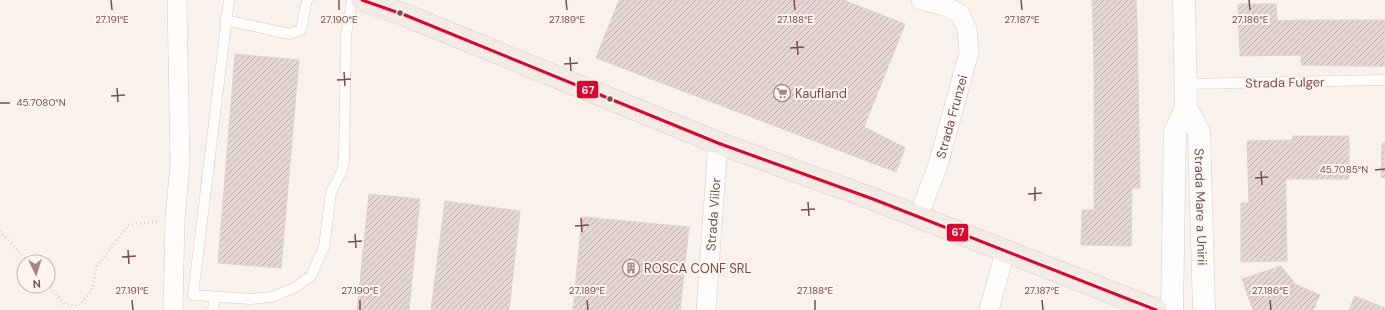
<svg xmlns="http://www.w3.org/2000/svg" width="1385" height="310" font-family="'DM Sans',sans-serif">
<defs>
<pattern id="building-hatch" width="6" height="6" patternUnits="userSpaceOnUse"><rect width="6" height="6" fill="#e5d7d3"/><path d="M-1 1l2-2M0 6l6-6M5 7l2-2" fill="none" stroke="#bfb1ad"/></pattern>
</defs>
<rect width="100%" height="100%" fill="#f8f1ec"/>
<g fill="url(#building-hatch)" stroke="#e2d2cd">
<polygon points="619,0 843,0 905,24 864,127 905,148 896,172 596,58"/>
<polygon points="1092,0 1136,0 1137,23 1093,24"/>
<polygon points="1238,4 1276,4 1277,21 1301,20 1301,55 1240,56"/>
<polygon points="1301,20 1356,20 1355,66 1301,65"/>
<polygon points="1356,20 1385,20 1385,66 1355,66"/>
<polygon points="1137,23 1138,77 1094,78 1093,24"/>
<polygon points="235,54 299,60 281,268 218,263"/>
<polygon points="1138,77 1139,134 1094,134 1094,78"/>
<polygon points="1094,134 1139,134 1140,188 1094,187"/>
<polygon points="1293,136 1349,136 1349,179 1292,179 1292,140"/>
<polygon points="1292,140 1292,179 1286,179 1286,202 1249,203 1247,141"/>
<polygon points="1382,143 1385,143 1385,178 1381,177"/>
<polygon points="1094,187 1132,188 1131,246 1081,245 1082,210 1094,210"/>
<polygon points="369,194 420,199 409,310 357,310"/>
<polygon points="445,201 520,211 509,310 431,310"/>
<polygon points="1286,202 1287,261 1241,262 1241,203"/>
<polygon points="582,217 689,227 680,310 573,310"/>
<polygon points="1281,266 1295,284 1320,295 1313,310 1253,310 1242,279"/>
<polygon points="1355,296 1385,308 1385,310 1349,310"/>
</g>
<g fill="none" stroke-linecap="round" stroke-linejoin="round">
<g stroke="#d7ccc8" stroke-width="11">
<g id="lane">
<polyline points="229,0 193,295 250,299 272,297 296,287 311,276 324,247 331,192 342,171 344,160 346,35 352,0"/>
<polyline points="225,20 290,34 301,30 307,0"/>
<polyline points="1186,84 1385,80"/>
<polyline points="213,310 215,297"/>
</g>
</g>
<g stroke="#d7ccc8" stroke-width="20">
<g id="street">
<path id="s1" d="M 918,217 L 938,165 L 969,52 L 967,29 L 960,14 L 945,6 L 921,0"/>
<polyline points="173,310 175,219 180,164 177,0"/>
<path id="s2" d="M 706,310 L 718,143"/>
<polyline points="989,310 1005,252"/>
</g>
</g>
<g stroke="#d9ceca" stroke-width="23">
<g id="secondary">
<path id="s3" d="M 1186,107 L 1199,132 L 1204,310"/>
<polyline points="1172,310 1175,132 1186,107 1184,0"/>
</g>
</g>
<g stroke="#dacdc9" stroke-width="23">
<polyline id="primary" points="362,0 405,15 718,143 873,199 1156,310"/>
</g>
<g stroke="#dcd0cd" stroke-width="2.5" stroke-dasharray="1 3" stroke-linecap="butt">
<polyline points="0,231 28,262"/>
<polyline points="48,285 65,304 78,306 91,292 97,266 128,225 157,221"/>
</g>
<use href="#lane" stroke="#fefdfc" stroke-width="10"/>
<use href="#street" stroke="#fefdfc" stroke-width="19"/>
<use href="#secondary" stroke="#fefdfc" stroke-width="22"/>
<use href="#primary" stroke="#f3ebe5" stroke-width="22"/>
<g stroke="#fff5ee" stroke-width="6">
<polyline id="bus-1" points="362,0 405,15 718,143 873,199 1156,310"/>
</g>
<use href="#bus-1" stroke="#e4002b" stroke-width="3"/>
</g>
<path fill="none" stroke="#7b4f48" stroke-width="1.5" d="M 111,0 L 112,10M 339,0 L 339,10M 566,0 L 567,10M 794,0 L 795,10M 1021,0 L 1022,10M 1249,0 L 1250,10M 797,41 L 798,55M 790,48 L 804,47M 570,57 L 571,71M 564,64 L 578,63M 344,72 L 345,86M 337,80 L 351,79M 117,88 L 118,102M 111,96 L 125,95M 0,103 L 10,103M 1375,170 L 1385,169M 1261,171 L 1262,185M 1255,178 L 1268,177M 1035,187 L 1035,201M 1028,194 L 1042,193M 808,202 L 809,216M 801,210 L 815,209M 581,218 L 582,232M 575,226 L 589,225M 355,234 L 356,248M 348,242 L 362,241M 128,250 L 129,264M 122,257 L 136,256M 132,300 L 133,310M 360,300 L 360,310M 587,300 L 588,310M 815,300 L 815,310M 1042,300 L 1043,310M 1270,300 L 1271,310"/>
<defs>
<g id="supermarket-ring" transform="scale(0.9)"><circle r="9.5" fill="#fff5ee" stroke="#a78881" stroke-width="1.5"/><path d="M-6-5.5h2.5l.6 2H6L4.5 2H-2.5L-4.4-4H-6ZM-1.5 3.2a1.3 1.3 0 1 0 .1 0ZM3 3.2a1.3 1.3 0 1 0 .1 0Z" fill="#a78881"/></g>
<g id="building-ring" transform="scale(0.9)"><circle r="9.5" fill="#fff5ee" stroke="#a78881" stroke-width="1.5"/><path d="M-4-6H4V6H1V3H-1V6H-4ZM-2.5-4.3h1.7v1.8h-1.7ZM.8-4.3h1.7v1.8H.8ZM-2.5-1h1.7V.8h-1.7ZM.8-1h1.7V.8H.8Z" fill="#a78881"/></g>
</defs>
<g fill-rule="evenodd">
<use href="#supermarket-ring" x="782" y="93"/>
<use href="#building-ring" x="631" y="268"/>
</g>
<g fill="#7b4f48" stroke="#fff5ee" stroke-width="1.5">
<circle cx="400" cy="13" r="3.5"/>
<circle cx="610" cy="99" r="3.5"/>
</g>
<g text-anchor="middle" stroke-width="4" stroke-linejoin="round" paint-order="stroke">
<g font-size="13" fill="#7b4f48" stroke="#fff5ee">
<text transform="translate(1285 82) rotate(-1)" y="5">Strada Fulger</text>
<text dy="5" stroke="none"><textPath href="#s1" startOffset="106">Strada Frunzei</textPath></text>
<text dy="5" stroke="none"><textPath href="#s3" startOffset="103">Strada Mare a Unirii</textPath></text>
<text dy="5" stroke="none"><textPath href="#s2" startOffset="96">Strada Viilor</textPath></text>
</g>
<g font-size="13" fill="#7b4f48" stroke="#fff5ee" text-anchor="start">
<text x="795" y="98">Kaufland</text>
<text x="644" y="273">ROSCA CONF SRL</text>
</g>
</g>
<g font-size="10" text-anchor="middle" fill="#7b4f48" stroke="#fff5ee" stroke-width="4" stroke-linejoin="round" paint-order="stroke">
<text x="112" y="23">27.191°E</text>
<text x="339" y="23">27.190°E</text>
<text x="567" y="23">27.189°E</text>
<text x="795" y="23">27.188°E</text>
<text x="1022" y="23">27.187°E</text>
<text x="1250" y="23">27.186°E</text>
<text x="41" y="106">45.7080°N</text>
<text x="1344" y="173">45.7085°N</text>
<text x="132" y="294">27.191°E</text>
<text x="360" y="294">27.190°E</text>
<text x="587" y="294">27.189°E</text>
<text x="815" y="294">27.188°E</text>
<text x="1042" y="294">27.187°E</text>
<text x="1270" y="294">27.186°E</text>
</g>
<g stroke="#fff5ee" stroke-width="1.5">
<rect x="576" y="80" width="23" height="19" rx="4" fill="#e4002b"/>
<rect x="946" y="223" width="23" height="19" rx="4" fill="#e4002b"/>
</g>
<g font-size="11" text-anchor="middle" font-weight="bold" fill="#fff">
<text x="588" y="94">67</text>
<text x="958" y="236">67</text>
</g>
<g transform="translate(36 274) rotate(176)"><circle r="19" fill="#fff5ee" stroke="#cab3ac"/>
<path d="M0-3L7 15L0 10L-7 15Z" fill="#a78881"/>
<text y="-6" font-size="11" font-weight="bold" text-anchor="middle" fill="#7b4f48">N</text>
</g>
</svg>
